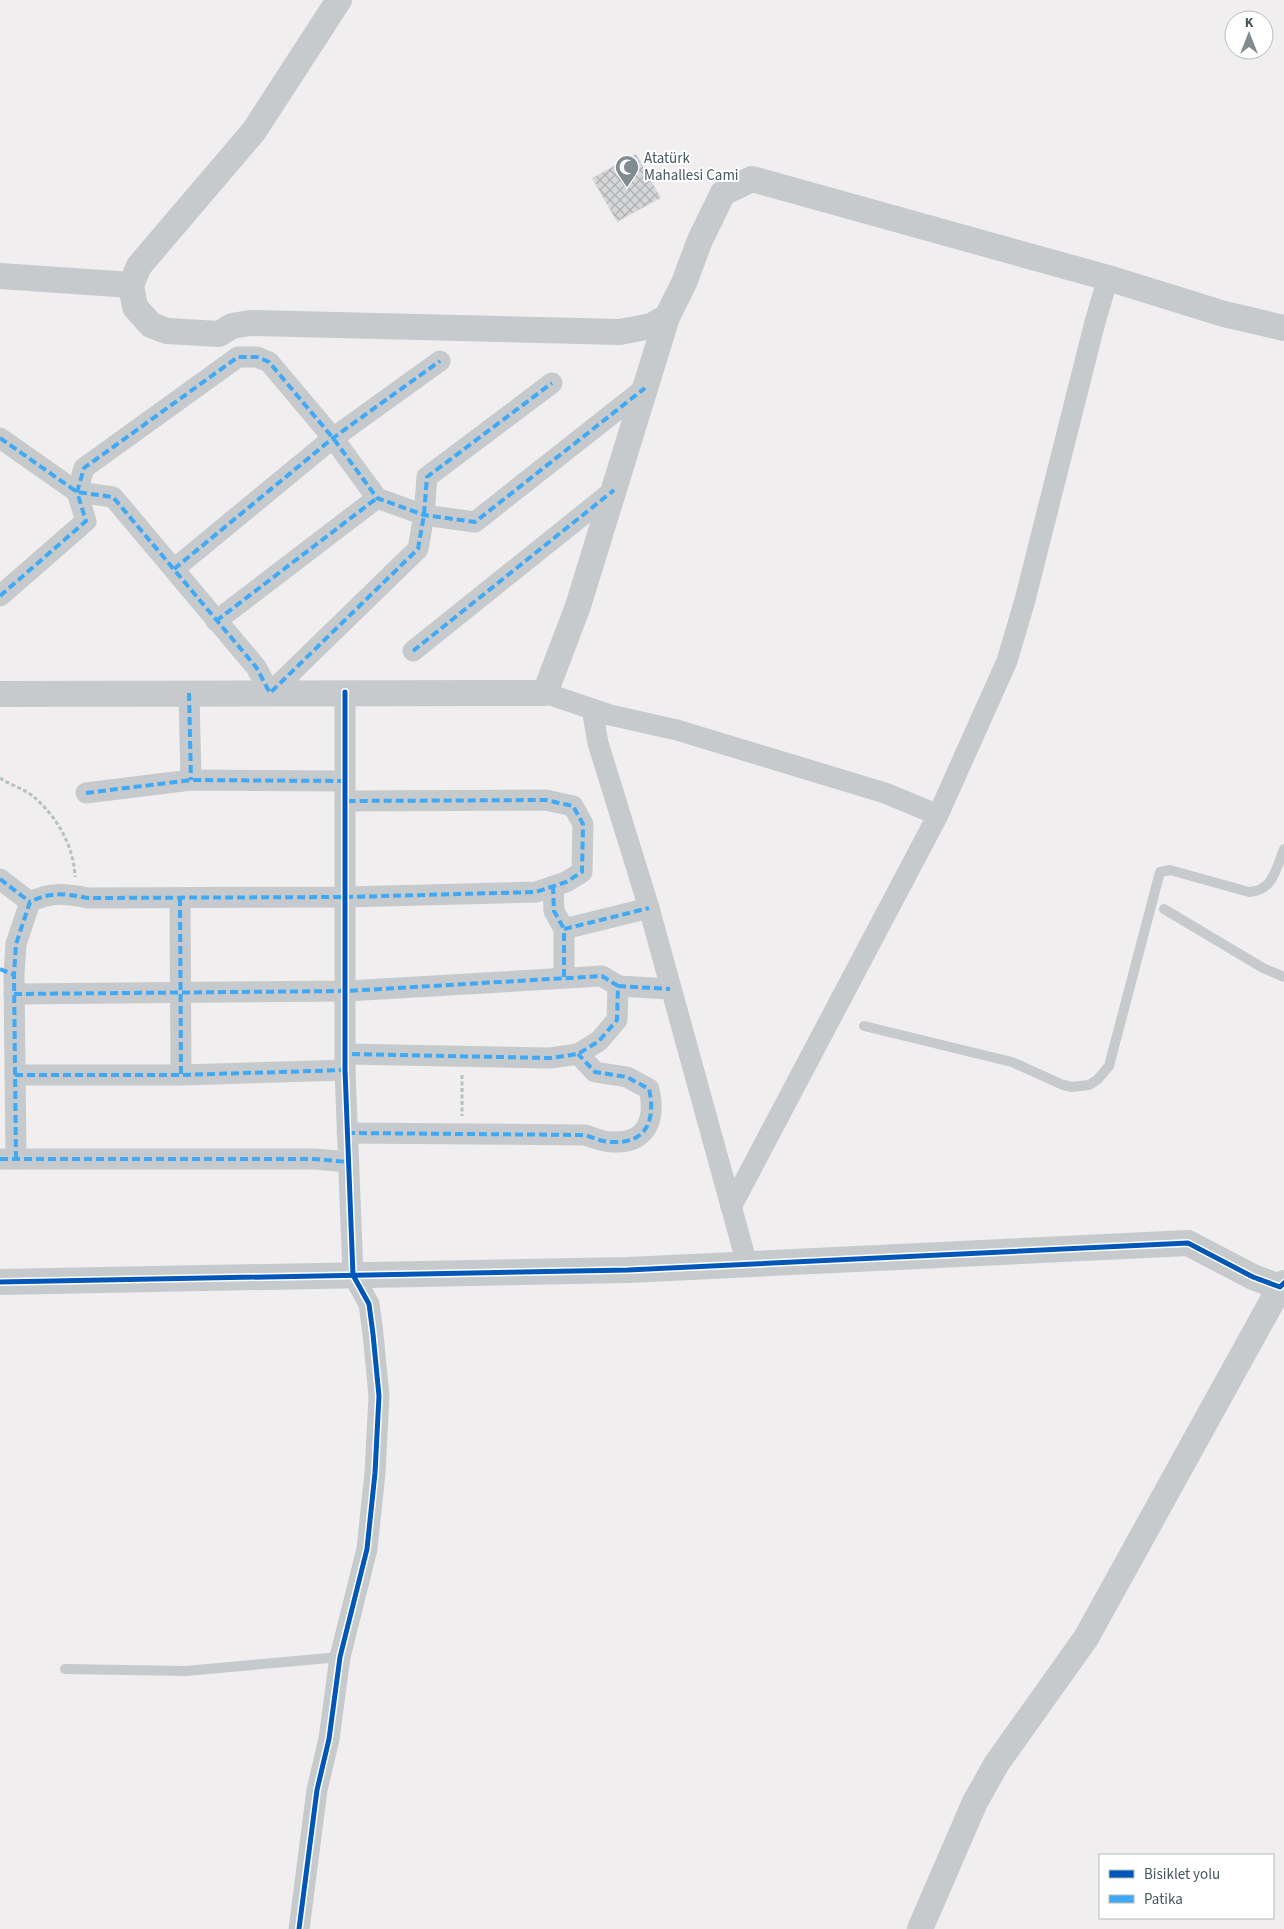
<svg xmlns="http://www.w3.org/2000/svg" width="1284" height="1929" font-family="'Source Sans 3',sans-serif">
<defs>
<pattern id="building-cross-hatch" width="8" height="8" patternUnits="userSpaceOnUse" patternTransform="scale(1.25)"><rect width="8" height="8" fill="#d5d6d8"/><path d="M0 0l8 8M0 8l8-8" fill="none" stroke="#aeb0b2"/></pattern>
</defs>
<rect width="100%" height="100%" fill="#f0eeef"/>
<polygon fill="url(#building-cross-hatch)" stroke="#e1e1e2" points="636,154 661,198 617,222 592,178"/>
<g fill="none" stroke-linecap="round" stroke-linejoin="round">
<g stroke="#b4c4bb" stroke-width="3" stroke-dasharray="4 2.5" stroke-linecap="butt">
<path d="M 0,778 C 10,785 25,789 34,797 C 57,817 74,846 75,877"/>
<polyline points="462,1075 462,1116"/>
</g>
<g stroke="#c6cacc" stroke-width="10">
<polyline points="1164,909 1263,968 1284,977"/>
<path d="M 864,1026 L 1012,1062 L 1063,1085 L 1072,1087 L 1089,1085 L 1097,1080 L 1109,1066 L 1160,872 L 1170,870 L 1249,892 C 1273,891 1276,869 1284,849"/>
<polyline points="65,1669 186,1671 340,1657"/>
</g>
<g stroke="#c6cacc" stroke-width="21">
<polyline points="0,438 77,492 113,497 256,667 270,693 418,549 424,515 427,477 552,383"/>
<polyline points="174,569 333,438 440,361"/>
<polyline points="0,596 86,521 77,492 84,468 238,357 257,357 269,362 333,438 377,498 424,515 475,522 645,388"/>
<polyline points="216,621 377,498"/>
<polyline points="413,651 614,490"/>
<polyline points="189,693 191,780"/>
<polyline points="545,693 610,715 677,730 885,793 938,815"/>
<polyline points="592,709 598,743 649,908 747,1264"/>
<polyline points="86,793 191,780 345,781"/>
<polyline points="0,879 30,902"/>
<polyline points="553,886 554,911 564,929"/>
<polyline points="180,898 181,1075"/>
<polyline points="564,977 564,929 649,908"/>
<polyline points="618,986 670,989"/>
<polyline points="14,994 347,991 602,976 618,986 617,1020 599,1041 578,1054 550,1058 347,1054"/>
<polyline points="15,1075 181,1075 345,1070"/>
<path d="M 347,1133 L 585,1135 C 594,1138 603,1142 612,1142 C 647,1144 656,1119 649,1089 L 627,1077 L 595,1072 L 578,1054"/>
<polyline points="0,1159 315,1159 348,1162"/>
<path d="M 16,1159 L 14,975 L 16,944 L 30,902 C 51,891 66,894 88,898 L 346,897 L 536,892 L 566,882 L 582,872 L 583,824 L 573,806 L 546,800 L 345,801"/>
<polyline points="731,1207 938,815 1007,661 1025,600 1095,322 1108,278"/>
<polyline points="299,1929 317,1790 329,1739 340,1657 367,1549 375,1473 379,1396 373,1334 369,1304 353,1275 345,1070 345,692"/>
</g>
<g stroke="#c6cacc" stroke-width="26">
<polyline points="339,0 254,131 139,266 131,285 135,307 151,325 167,331 219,334 232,326 250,323 620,332 651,326 667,317"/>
<polyline points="0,276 131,285"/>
<polyline points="0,694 545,693 578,606 667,317 684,283 700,240 723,193 752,179 1108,278 1224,314 1284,328"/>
<polyline points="0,1282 628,1270 1188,1243 1253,1277 1280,1287 1284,1283"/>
<polyline points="920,1929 975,1802 997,1763 1086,1638 1280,1287"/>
</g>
<g stroke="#3fa9f5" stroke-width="4" stroke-dasharray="8 4" stroke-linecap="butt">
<polyline points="0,438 77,492 113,497 256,667 270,693 418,549 424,515 427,477 552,383"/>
<polyline points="174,569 333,438 440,361"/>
<polyline points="0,596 86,521 77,492 84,468 238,357 257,357 269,362 333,438 377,498 424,515 475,522 645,388"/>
<polyline points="216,621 377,498"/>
<polyline points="413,651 614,490"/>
<polyline points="189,693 191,780"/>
<polyline points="86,793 191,780 345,781"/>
<polyline points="0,879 30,902"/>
<polyline points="553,886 554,911 564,929"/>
<polyline points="180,898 181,1075"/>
<polyline points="0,969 14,975"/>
<polyline points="564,977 564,929 649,908"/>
<polyline points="618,986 670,989"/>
<polyline points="14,994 347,991 602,976 618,986 617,1020 599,1041 578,1054 550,1058 347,1054"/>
<polyline points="15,1075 181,1075 345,1070"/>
<path d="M 347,1133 L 585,1135 C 594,1138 603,1142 612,1142 C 647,1144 656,1119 649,1089 L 627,1077 L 595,1072 L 578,1054"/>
<polyline points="0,1159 315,1159 348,1162"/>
<path d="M 16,1159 L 14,975 L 16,944 L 30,902 C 51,891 66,894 88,898 L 346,897 L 536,892 L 566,882 L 582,872 L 583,824 L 573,806 L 546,800 L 345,801"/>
</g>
<g stroke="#fff" stroke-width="8">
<g id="cycleway">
<polyline points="0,1282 628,1270 1188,1243 1253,1277 1280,1287 1284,1283"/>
<polyline points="299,1929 317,1790 329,1739 340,1657 367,1549 375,1473 379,1396 373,1334 369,1304 353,1275 345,1070 345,692"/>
</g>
</g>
<use href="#cycleway" stroke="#0057b8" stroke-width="5"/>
</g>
<defs>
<g id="mosque-pin" transform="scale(1.25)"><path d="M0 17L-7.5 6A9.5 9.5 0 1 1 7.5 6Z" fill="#808c90" stroke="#fff"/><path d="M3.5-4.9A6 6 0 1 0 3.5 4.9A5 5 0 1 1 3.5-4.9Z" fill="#fff"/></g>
</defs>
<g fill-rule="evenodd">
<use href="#mosque-pin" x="627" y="167"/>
</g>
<g text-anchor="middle" stroke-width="4" stroke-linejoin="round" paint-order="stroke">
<g font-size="15" fill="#44585d" stroke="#fff" text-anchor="start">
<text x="644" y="163">Atatürk<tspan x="644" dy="17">Mahallesi Cami</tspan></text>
</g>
</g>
<rect x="1099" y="1854" width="175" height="65" fill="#ffffff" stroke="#b4bcbe"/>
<rect x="1109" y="1870" width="25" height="8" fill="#0057b8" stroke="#b4bcbe"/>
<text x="1144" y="1879" font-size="15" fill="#44585d">Bisiklet yolu</text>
<rect x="1109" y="1895" width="25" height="8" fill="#3fa9f5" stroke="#b4bcbe"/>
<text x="1144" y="1904" font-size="15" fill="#44585d">Patika</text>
<g transform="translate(1249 35)"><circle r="24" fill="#ffffff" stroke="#b4bcbe"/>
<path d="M0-4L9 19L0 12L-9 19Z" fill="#808c90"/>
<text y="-8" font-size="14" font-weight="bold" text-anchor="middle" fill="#44585d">K</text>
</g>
</svg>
